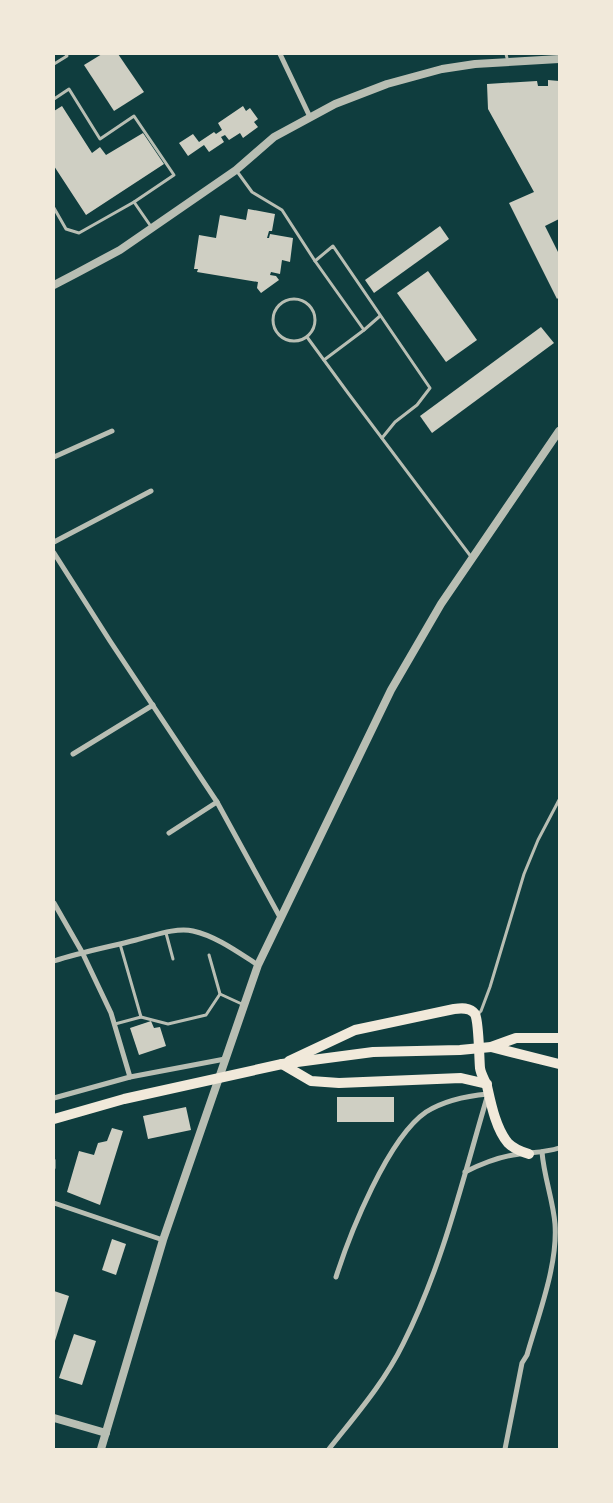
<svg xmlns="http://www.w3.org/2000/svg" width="613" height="1503" font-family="'DejaVu Sans',sans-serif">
<rect width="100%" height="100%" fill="#0f3d3e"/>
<g fill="#cfcfc3">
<polygon points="102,54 118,54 144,92 114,111 84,65"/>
<polygon points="548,80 559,81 559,219 545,226 559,254 559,297 557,299 509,203 534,192 488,109 487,84 537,81 538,86 548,86"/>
<polygon points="62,106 92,153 100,147 106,155 143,133 164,164 86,215 54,166 54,111"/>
<polygon points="243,106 246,111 250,108 258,119 254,122 258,127 243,138 240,133 229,140 225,135 221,137 224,142 209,152 204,145 188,156 179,143 193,134 199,142 214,132 216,134 222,130 218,123"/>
<polygon points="248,209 275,214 272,231 269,231 267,238 269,238 270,234 293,238 290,262 282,260 280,274 271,272 270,275 276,276 279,280 261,293 257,288 258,282 197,272 198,269 194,269 199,235 216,238 220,215 246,220"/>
<polygon points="440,226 449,239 374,293 365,280"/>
<polygon points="428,271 477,340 446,362 397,293"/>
<polygon points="541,327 554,343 432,433 420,416"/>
<polygon points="151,1021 154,1028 160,1027 166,1046 139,1055 130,1028"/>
<rect x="337" y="1097" width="57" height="25"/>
<polygon points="186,1107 191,1130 148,1139 143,1116"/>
<polygon points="112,1128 123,1131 100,1205 67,1192 79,1151 94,1155 98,1143 107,1141"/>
<polygon points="112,1239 126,1244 116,1275 102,1270"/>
<polygon points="54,1291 69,1296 54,1344"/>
<polygon points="74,1334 96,1341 82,1385 59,1378"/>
</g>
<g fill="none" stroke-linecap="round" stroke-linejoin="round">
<g stroke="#b8beb3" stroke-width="3">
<polyline points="506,54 508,62"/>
<polyline points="54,64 67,56 66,54"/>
<polyline points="54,99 69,89 100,139 134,116 174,175 134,202 152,228"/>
<polyline points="236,170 252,192 282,210 315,261 364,330"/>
<polyline points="54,208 66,229 79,233 134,202"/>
<polyline points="315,261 333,246 430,388 417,405 395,422 382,438"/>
<circle cx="294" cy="320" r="21"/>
<polyline points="307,337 348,393 472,558"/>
<polyline points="324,360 364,330 380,316"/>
<polyline points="166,933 173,959"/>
<polyline points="120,944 141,1017"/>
<polyline points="209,955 220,994 244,1005"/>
<polyline points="478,1014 481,1011 490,987 524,874 538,840 559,800"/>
<polyline points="115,1024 141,1017 168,1024 206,1015 220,994"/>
<polyline points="54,1160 54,1168"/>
</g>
<g stroke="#b8beb3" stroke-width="5">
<polyline points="280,54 310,117"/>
<polyline points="54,457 112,431"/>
<polyline points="54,542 151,491"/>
<polyline points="54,553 110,641 217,802 281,919"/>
<polyline points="73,754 153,705"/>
<polyline points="169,833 217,802"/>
<polyline points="54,903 82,952 111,1013 130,1077"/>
<path d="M 54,961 C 81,952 109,947 136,940 C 153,936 176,927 193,931 C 216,936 239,953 258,965"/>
<polyline points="54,1098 130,1077 225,1059"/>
<path d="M 465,1172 C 481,1164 495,1158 513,1155 C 529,1152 544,1153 559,1148"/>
<polyline points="54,1203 163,1240"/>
<path d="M 329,1449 C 355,1416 384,1383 403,1344 C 443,1265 463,1178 488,1094 C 466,1096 445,1100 426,1112 C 388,1138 350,1233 336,1277"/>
<path d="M 505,1449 L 522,1363 L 527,1355 C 538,1316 558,1265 555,1224 C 553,1200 544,1177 542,1152"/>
</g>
<g stroke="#b8beb3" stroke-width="8">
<polyline points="54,285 77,273 120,250 236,170 274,137 335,104 387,84 442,69 475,64 559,59"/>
<polyline points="54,1418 106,1433"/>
<polyline points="101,1449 163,1240 258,965 391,690 441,604 559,431"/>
</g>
<g stroke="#f1e9da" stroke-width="10">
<polyline points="491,1047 559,1064"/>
<path d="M 289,1061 L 355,1030 L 454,1009 C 461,1008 470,1007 475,1014 C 479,1022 479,1057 480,1068 C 481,1075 485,1080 487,1086 C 491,1104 496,1129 508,1143 C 514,1149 522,1152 529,1154"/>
<polyline points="282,1064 311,1081 339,1083 461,1078 487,1084"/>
<polyline points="54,1119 124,1099 282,1064 373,1052 460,1050 491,1047 516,1038 559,1038"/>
</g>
</g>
<rect width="613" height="1503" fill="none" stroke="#f1e9da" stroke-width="110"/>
</svg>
